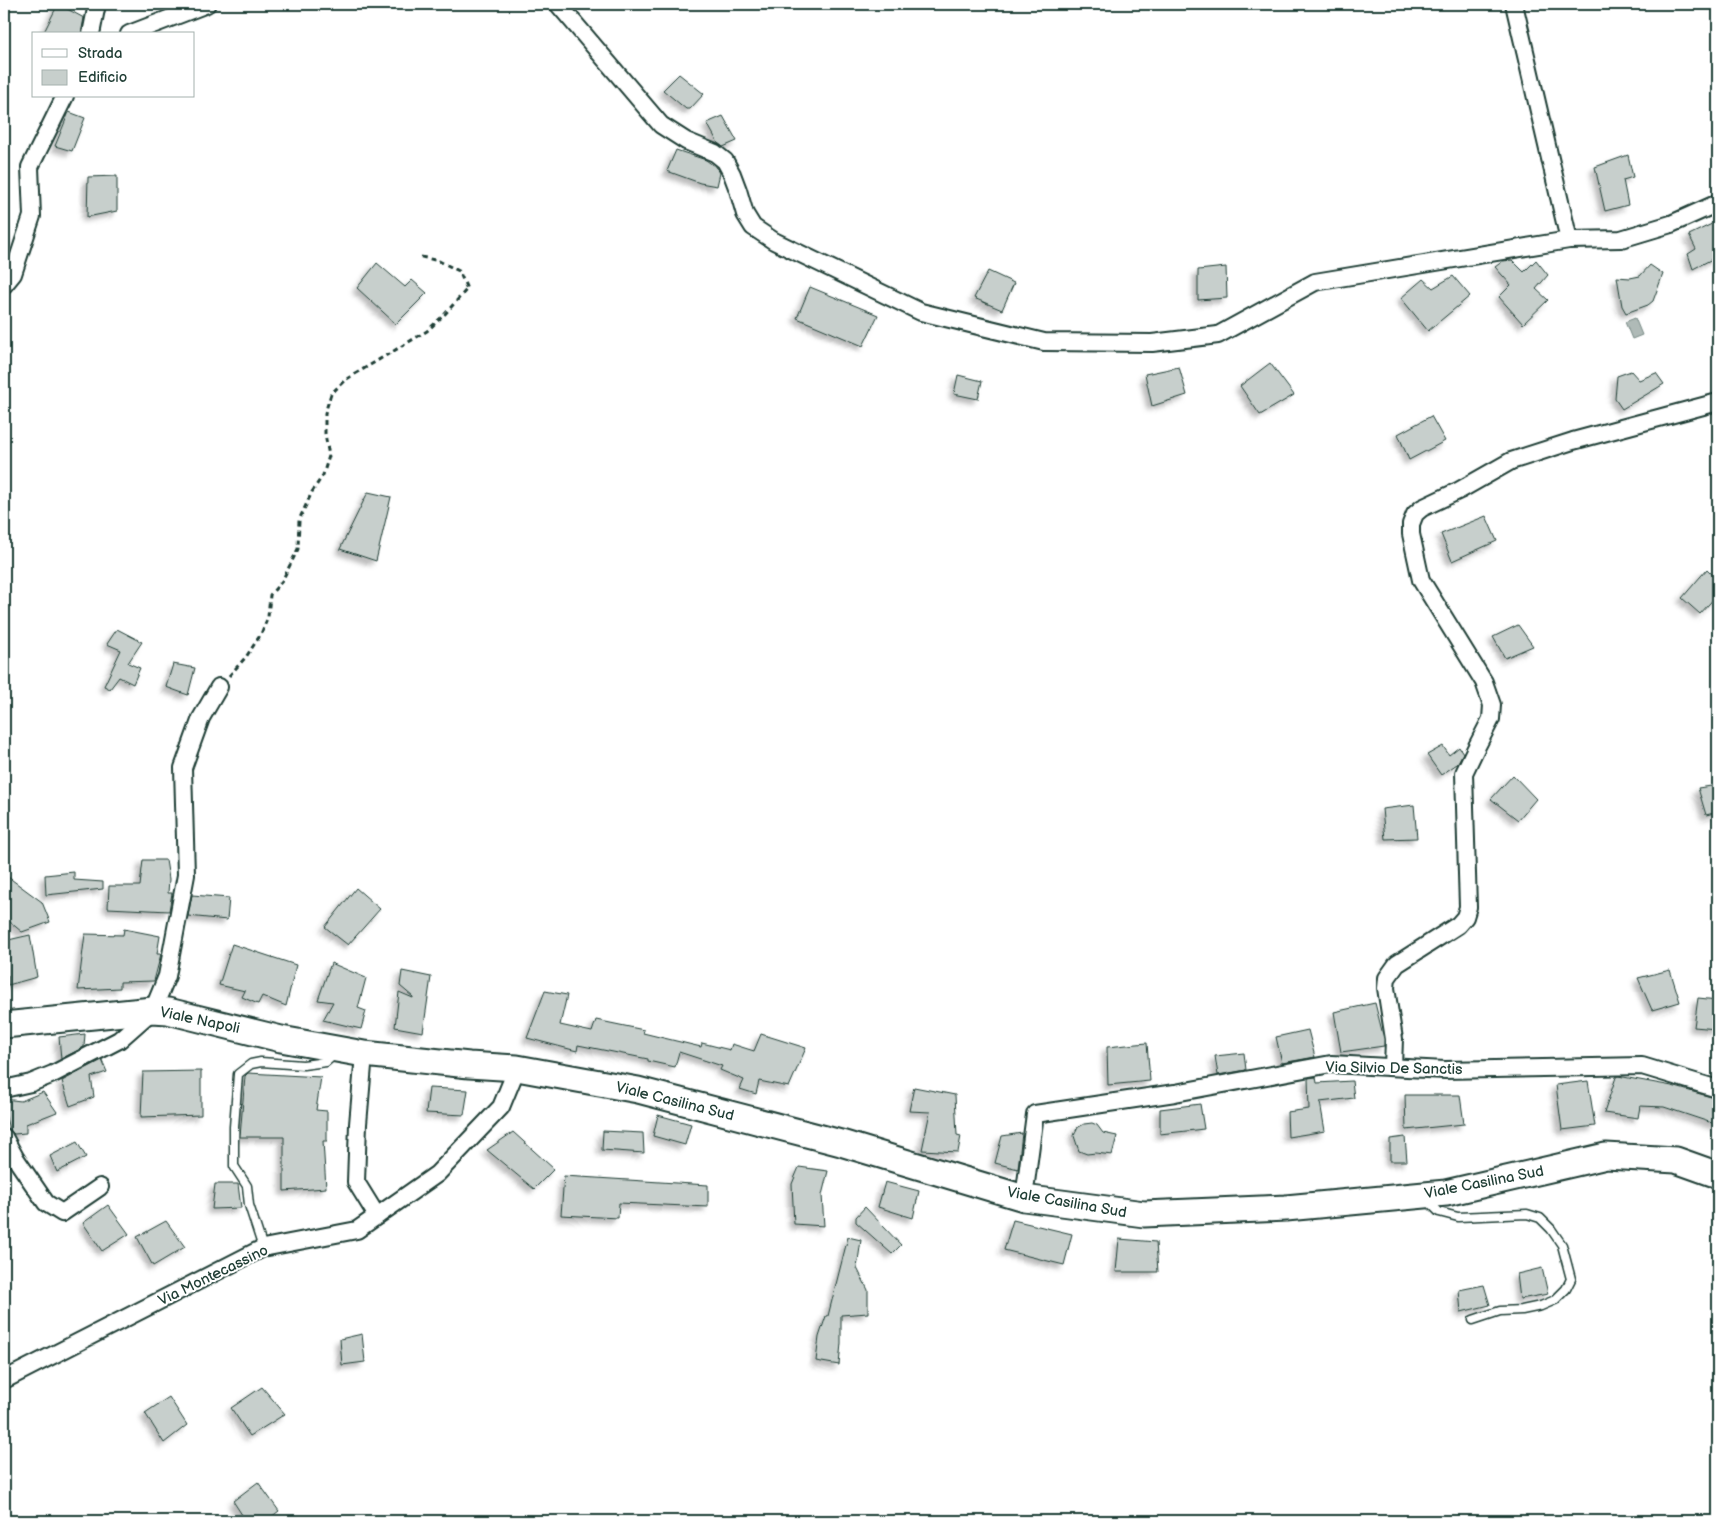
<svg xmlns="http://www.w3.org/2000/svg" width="1722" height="1525" font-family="'Balsamiq Sans',sans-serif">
<defs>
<filter id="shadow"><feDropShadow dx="-4.5" dy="4.5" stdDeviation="2.5" flood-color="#0004"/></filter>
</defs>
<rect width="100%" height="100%" fill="#fff"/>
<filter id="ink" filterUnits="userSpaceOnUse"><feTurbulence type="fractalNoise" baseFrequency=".02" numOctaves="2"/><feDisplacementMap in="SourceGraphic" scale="10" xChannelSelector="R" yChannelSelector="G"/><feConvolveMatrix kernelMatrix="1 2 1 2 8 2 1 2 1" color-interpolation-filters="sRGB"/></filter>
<g filter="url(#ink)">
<polygon fill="#afbab7" stroke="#758883" points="1635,318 1642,335 1632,339 1625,322"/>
<g fill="#c7cfcc" stroke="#1f3d34" filter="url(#shadow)">
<polygon points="58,4 84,18 81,34 43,34"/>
<polygon points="679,74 704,94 690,109 686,109 663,90"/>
<polygon points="69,112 85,118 72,151 55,146"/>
<polygon points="723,116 737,141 723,147 718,143 707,123"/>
<polygon points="676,150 706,160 717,168 720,173 717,186 700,183 667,171"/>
<polygon points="1628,155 1633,177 1623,180 1628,205 1605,211 1595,167"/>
<polygon points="117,176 117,211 87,217 88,177"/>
<polygon points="1718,221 1718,256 1693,269 1688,254 1696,249 1689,235"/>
<polygon points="1512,260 1524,272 1536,260 1548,275 1536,289 1548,300 1523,324 1499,297 1511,285 1495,267 1503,261"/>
<polygon points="377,263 405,287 412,280 427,293 396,324 357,288"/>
<polygon points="1650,265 1663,274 1653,301 1648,305 1626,313 1622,306 1617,277 1630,278 1640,276"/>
<polygon points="1226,267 1227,298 1198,300 1198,270"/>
<polygon points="988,271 1014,283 1002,310 974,298"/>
<polygon points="1453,276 1470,296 1428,331 1401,298 1423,279 1433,288"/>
<polygon points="810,287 878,315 863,346 797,318"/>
<polygon points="1270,363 1294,395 1260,415 1240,386"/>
<polygon points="1179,367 1187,395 1152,406 1145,374"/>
<polygon points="1631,371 1639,380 1656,373 1664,384 1622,409 1615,399 1617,376"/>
<polygon points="958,375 982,381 978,399 954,394"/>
<polygon points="1431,416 1445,441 1409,460 1398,434"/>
<polygon points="368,492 391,497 376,561 340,549"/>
<polygon points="1486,516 1497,541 1452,561 1441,534"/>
<polygon points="1707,569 1718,580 1718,594 1700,614 1682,598"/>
<polygon points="1518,625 1533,646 1505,658 1493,637"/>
<polygon points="117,629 142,642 128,663 140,668 133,684 119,677 110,689 104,686 121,650 107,644"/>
<polygon points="173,664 195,668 188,695 166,687"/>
<polygon points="1443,746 1449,755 1459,747 1463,753 1457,764 1441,775 1427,755"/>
<polygon points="1513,775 1536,799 1518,820 1491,799"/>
<polygon points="1718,785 1718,812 1706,815 1698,788"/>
<polygon points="1414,805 1417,838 1385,839 1382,809"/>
<polygon points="143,860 166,860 169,879 168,893 172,893 169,911 108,908 109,886 140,886"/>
<polygon points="74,872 74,880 103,882 103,889 46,895 45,875"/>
<polygon points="4,874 42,902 50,922 22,932 4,917"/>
<polygon points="356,888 380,909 348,945 325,927"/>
<polygon points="192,895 229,898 227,920 188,916"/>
<polygon points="124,929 160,936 157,954 161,954 154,981 120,982 120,988 78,990 85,934 123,935"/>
<polygon points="30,935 37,977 8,985 8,976 4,976 4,941"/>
<polygon points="232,944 296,965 286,1006 262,996 258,1004 242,997 245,991 219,985"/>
<polygon points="331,963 366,978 358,1008 366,1011 361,1029 323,1020 333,1002 318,1000"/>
<polygon points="1670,970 1680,1002 1652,1010 1638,978"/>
<polygon points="402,971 431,977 423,1032 395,1027 399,992 413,998 413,997 400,986"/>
<polygon points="545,991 567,995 560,1025 592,1032 596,1020 644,1030 643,1033 701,1047 702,1043 730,1050 732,1044 754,1051 761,1034 806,1048 789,1087 759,1081 756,1094 740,1089 744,1080 720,1070 722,1066 679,1052 675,1067 648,1061 648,1059 578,1045 577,1051 527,1038"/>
<polygon points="1698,998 1718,1000 1717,1029 1694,1027"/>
<polygon points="1375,1003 1384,1039 1384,1046 1341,1052 1334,1012"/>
<polygon points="1308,1030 1315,1057 1282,1063 1276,1037"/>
<polygon points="85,1034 84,1047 61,1059 59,1037"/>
<polygon points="1147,1043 1150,1081 1108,1085 1107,1047"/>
<polygon points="1244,1053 1246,1070 1218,1075 1215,1056"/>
<polygon points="102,1060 107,1072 91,1077 94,1097 70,1106 62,1081"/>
<polygon points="201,1071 201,1115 141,1117 143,1072"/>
<polygon points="248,1073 321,1077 316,1110 327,1111 327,1141 323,1141 326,1188 284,1191 284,1137 240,1137 245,1076"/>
<polygon points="1618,1076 1672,1086 1718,1099 1718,1125 1664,1107 1640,1106 1638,1118 1604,1113 1616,1077"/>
<polygon points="1316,1077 1317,1083 1352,1081 1354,1098 1320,1102 1325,1131 1288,1137 1287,1112 1309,1109 1308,1078"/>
<polygon points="1588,1081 1595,1126 1562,1130 1556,1085"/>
<polygon points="914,1087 955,1095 957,1135 961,1136 958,1152 922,1150 930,1112 909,1111"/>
<polygon points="429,1088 468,1090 464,1115 426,1113"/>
<polygon points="43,1092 57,1112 26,1124 26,1133 14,1134 9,1129 4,1110 4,1099 21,1101"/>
<polygon points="1405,1095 1460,1095 1464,1124 1406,1130"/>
<polygon points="1200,1104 1204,1129 1160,1134 1160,1109"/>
<polygon points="658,1115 691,1124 685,1145 653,1136"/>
<polygon points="1092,1123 1097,1125 1103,1133 1117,1136 1112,1155 1096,1153 1087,1154 1079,1151 1074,1136 1077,1128 1084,1124"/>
<polygon points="603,1131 643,1133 644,1153 602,1150"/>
<polygon points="513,1132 554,1169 534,1189 487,1150"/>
<polygon points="1022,1133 1018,1169 995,1163 1002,1136"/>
<polygon points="1405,1137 1407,1161 1390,1161 1390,1139"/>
<polygon points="77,1142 86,1157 57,1172 50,1156"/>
<polygon points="799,1167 828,1171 822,1195 824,1226 794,1224 792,1184"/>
<polygon points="564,1176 708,1185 708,1207 619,1203 618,1218 561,1215"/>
<polygon points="885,1182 919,1191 913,1218 878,1207"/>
<polygon points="215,1184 238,1184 241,1208 212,1209"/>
<polygon points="108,1205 129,1234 102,1251 83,1223"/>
<polygon points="865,1207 901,1245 892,1254 856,1222 856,1217"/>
<polygon points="1013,1220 1072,1234 1064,1265 1004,1250"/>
<polygon points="166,1221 185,1247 153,1266 137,1237"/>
<polygon points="848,1237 861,1240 857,1268 868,1290 868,1313 841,1315 841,1343 839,1365 816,1361 819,1337 826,1316 828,1316"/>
<polygon points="1119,1239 1156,1242 1158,1272 1116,1272"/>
<polygon points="1542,1268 1548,1294 1520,1299 1517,1274"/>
<polygon points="1484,1285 1490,1305 1461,1312 1459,1290"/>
<polygon points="362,1334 365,1362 342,1365 340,1339"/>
<polygon points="262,1387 285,1414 250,1436 231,1408"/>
<polygon points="169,1397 187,1425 164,1443 145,1413"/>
<polygon points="258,1482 279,1511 266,1521 246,1521 233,1501"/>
</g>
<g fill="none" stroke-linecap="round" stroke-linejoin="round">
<g stroke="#1f3d34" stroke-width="11">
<g id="lane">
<polyline points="1432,1199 1432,1205 1439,1212 1458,1217 1527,1214 1540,1218 1551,1229 1562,1245 1571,1279 1566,1289 1555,1300 1541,1306 1522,1310 1500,1311 1473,1320"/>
<polyline points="263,1248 249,1205 247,1186 234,1166 234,1127 238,1074 251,1064 261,1062 303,1065 326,1062 335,1054"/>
</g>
</g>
<g stroke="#1f3d34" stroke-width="20">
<g id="street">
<polyline points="558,4 661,125 686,141 715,153 725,161 732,174 738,190 745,214 753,227 774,241 921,312 1044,342 1152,343 1218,335 1315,282 1569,240"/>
<polyline points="1514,4 1569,240 1621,239 1671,224 1718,203"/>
<polyline points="91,34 97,4"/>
<polyline points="129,34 207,4"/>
<polyline points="4,285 13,274 32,216 30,167 65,96"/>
<polyline points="364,1054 358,1124 356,1182 377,1216"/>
<polyline points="1393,1067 1394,1039 1386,988 1387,978 1397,964 1458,925 1465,917 1468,907 1464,773 1475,750 1491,719 1492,705 1484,682 1421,580 1411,534 1411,524 1415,514 1422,508 1460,490 1511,461 1573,441 1718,402"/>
<polyline points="4,1089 31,1083 53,1074 119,1040 153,1010 167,976 186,875 183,768 201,718 219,687"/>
<polyline points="4,1137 16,1159 46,1203 62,1213 100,1187"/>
<polyline points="1024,1198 1035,1114 1175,1093 1331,1064 1445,1070 1642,1066 1718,1089"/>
<polyline points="4,1380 263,1248 357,1230 437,1174 501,1107 517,1068"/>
</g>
</g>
<g stroke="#1f3d34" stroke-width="29">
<polyline id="primary" points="4,1025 153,1010 168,1011 281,1039 364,1054 469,1065 517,1068 638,1090 841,1143 1024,1198 1144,1214 1286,1208 1446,1193 1606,1156 1676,1160 1718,1175"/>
</g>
<polyline stroke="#1f3d34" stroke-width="3" stroke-dasharray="5 4" stroke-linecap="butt" points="229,676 246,657 261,634 268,617 270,595 282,581 298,549 299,520 312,492 323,475 329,456 325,434 325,413 331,394 345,380 427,331 445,314 467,289 459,271 439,261 417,256"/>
<use href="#lane" stroke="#fff" stroke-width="8"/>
<use href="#street" stroke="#fff" stroke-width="16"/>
<use href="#primary" stroke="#fff" stroke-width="25"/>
</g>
</g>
<g text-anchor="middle" stroke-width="4" stroke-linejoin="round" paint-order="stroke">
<g font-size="15" fill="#1f3d34" stroke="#fff">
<text transform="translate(200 1020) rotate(12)" y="5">Viale Napoli</text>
<text transform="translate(1394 1068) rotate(1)" y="5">Via Silvio De Sanctis</text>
<text transform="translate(675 1101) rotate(14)" y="5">Viale Casilina Sud</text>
<text transform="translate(1484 1182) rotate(-11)" y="5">Viale Casilina Sud</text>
<text transform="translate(1067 1202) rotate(10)" y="5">Viale Casilina Sud</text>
<text transform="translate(213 1275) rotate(-26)" y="5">Via Montecassino</text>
</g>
</g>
<rect width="1722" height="1525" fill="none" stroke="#fff" stroke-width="20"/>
<rect x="10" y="10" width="1702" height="1505" fill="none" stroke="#1f3d34" stroke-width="2" filter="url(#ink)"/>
<rect x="32" y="32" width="162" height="65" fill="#ffffff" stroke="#a5b1ae"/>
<rect x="42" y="49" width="25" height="8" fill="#ffffff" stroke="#a5b1ae"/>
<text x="78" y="58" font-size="15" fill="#1f3d34">Strada</text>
<rect x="42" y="70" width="25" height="15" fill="#c7cfcc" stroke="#a5b1ae"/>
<text x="78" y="82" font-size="15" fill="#1f3d34">Edificio</text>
</svg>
